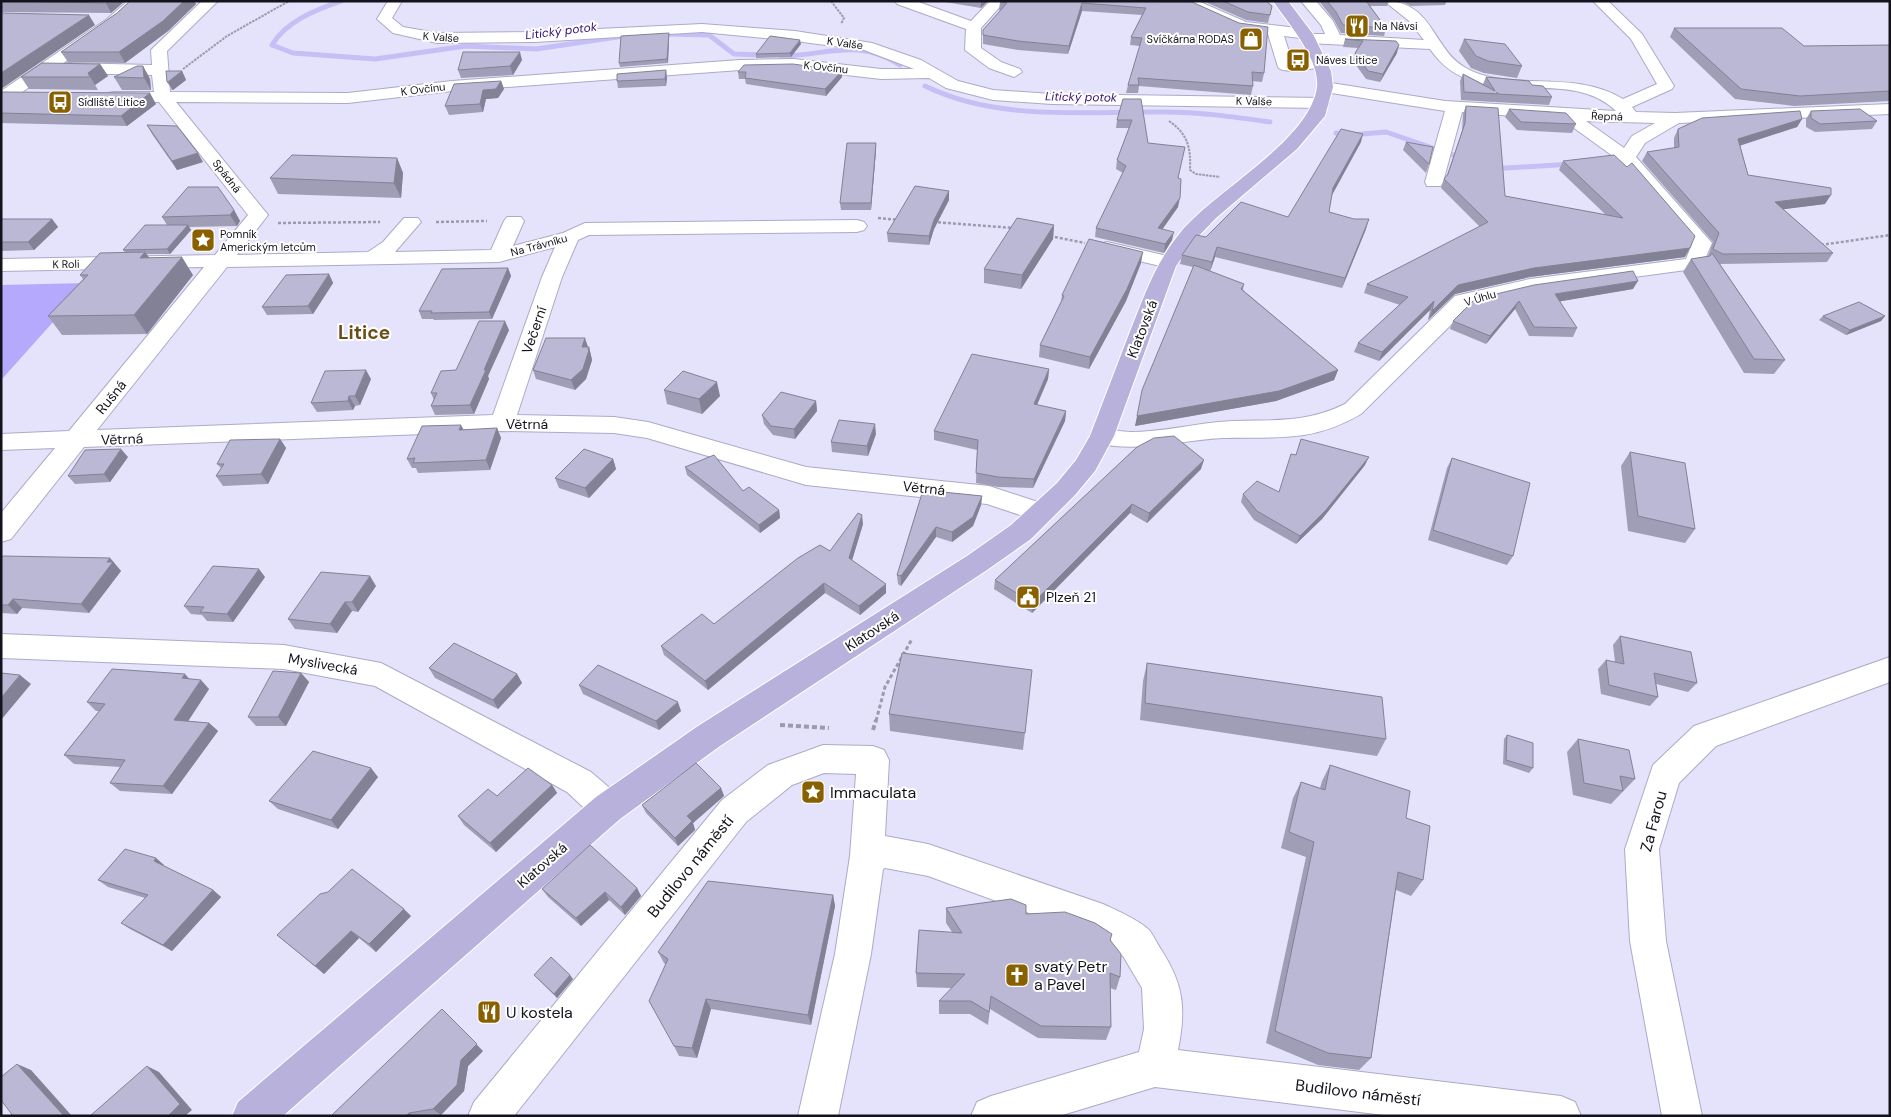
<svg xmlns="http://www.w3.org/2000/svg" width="1891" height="1117" font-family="'DM Sans',sans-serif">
<rect width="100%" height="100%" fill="#e4e3fb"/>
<polygon fill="#b4a9fc" points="88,283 2,379 1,379 1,285"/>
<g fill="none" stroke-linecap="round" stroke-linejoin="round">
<g stroke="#c5bff6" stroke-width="5">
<path d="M 341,1 C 316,10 286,21 272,45 L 293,53 L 375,59 L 466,46 L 536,49 L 624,36"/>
<polyline points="665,34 709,35 734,54 766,55"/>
<path d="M 781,56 C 826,56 857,37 900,65"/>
<path d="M 925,86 C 999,122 1084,111 1164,112 C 1200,112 1235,117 1270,122"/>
<polyline points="1336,133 1350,135 1386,132 1465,159"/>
<polyline points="1491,169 1573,164"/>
</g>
<g stroke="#acaac7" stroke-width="2">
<g id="minor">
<polygon points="128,1 144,1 117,25 11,100 1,100 1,91 107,19"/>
<path d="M 202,1 L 218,1 L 167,51 L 170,92 L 348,93 L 452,81 L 740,60 L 794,59 L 881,69 L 914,69 L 864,50 L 795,41 L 702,32 L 535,42 L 437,43 L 393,33 L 377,19 L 388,1 L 402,1 L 392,18 L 403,27 L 437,33 L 535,32 L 702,24 L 795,31 L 872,43 L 921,60 L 958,81 L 993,90 L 1052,94 L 1321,98 L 1327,99 L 1329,103 L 1327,107 L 1321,108 L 1052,104 L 993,100 L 946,88 L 929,78 L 881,79 L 794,69 L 740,70 L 452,91 L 348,103 L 176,102 L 268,215 L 237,255 L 368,252 L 383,242 L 404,218 L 418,218 L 421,222 L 395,252 L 491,250 L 504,221 L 507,217 L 521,217 L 524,221 L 513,246 L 563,233 L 585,223 L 857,220 L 864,222 L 867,226 L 864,230 L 857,232 L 589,235 L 578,240 L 562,277 L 517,415 L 614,417 L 648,422 L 806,467 L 989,486 L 1050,506 L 1054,513 L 1050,520 L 1041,522 L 987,504 L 806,485 L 647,438 L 614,433 L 502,431 L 84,447 L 11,539 L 1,542 L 1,513 L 55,448 L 1,450 L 1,434 L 69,431 L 204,267 L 1,271 L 1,259 L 215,255 L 248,215 L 159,102 L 114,102 L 108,101 L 106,97 L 108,93 L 114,92 L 154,92 L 152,75 L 67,73 L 59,68 L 67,63 L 152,65 L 151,50 L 154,47 ZM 555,247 L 542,277 L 493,415 L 97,430 L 227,267 L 499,262 Z"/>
<polygon points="895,1 916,1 971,21 990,1 1005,1 981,28 981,48 1001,62 1020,69 1022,72 1014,77 989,68 965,50 966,29 897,4"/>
<path d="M 1174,1 L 1198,1 L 1246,22 L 1305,29 L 1312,34 L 1325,34 L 1321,25 L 1301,1 L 1316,1 L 1333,21 L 1340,35 L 1424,40 L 1408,20 L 1384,1 C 1434,1 1431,48 1466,68 C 1510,93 1572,68 1623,99 L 1657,84 L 1631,39 L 1593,1 L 1608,1 L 1642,34 L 1674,86 L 1672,89 L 1632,107 L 1636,112 L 1675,113 L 1890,104 L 1890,114 L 1679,123 L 1645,143 L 1636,157 L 1712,243 L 1701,268 L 1530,291 L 1470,306 L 1361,414 C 1344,424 1324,432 1304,435 C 1278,439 1250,437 1223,438 C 1179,440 1137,454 1093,442 L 1090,436 L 1093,430 C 1106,427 1118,432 1131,432 C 1159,432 1190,425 1218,422 C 1265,418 1301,426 1345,404 L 1455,296 L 1530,279 L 1686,259 L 1692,244 L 1621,162 L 1563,120 L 1462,112 L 1443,182 L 1441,186 L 1427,186 L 1425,182 L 1445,111 L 1325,92 L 1317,87 L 1325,82 L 1445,101 L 1616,111 C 1565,62 1477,118 1430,49 L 1307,43 L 1302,41 L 1300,38 L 1284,36 L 1292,61 L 1320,57 L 1328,62 C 1323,69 1283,75 1278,67 L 1268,34 L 1238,29 L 1191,8 L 1176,4 ZM 1586,121 L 1655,123 L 1632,136 L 1624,148 Z"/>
<polygon points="1107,242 1176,258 1179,262 1176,266 1169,268 1100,252 1097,248 1100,244"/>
<polygon points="1,634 284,645 381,663 591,772 620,797 625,808 620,819 608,823 596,819 567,792 375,686 284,669 1,658"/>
<polygon points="1890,657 1890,682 1716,746 1679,783 1659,849 1666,941 1702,1116 1662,1116 1630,941 1625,849 1653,765 1694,726"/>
<path d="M 823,745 L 873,746 L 884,750 L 889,760 L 885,836 L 928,844 L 1103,904 C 1116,910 1141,921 1150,931 C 1154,937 1158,945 1162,951 C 1184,985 1186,1010 1178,1050 L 1561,1096 L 1575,1102 L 1581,1116 L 1392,1116 L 1155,1087 L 1059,1116 L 971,1116 L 977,1102 L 991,1096 L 1139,1052 L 1144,1029 L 1142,988 L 1123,956 L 1092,936 L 928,876 L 885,868 L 883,869 L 871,954 L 838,1116 L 798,1116 L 835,954 L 850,856 L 856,774 L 824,773 L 792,785 L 746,822 L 514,1116 L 468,1116 L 474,1102 L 722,800 L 768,765 Z"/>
</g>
</g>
<g stroke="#fff" stroke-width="2">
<path id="major" d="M 1273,1 L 1288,1 L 1313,34 L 1331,71 L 1333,87 L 1325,116 L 1297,149 L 1216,218 L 1194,241 L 1176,266 L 1114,436 L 1095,471 L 1075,495 L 1031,539 L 987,570 L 720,746 L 620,819 L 283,1116 L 232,1116 L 238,1102 L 596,797 L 698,726 L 967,556 L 1011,525 L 1057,483 L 1076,460 L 1090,436 C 1103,402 1116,368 1129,334 C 1144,297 1154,265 1180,233 C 1214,191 1310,141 1317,87 C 1320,59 1288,23 1273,1 Z"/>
</g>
<g stroke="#9c9bae" stroke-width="2" stroke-dasharray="2.5 1" stroke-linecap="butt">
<polyline points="831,1 844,18 841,24"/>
<polyline points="183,69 227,36 289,1"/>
<path d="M 1169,121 C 1188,134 1191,148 1190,170 L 1196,174 L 1220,177"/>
</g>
<g stroke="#9c9bae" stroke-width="2.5" stroke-dasharray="3 2" stroke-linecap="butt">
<polyline points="878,218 900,220"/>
<polyline points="436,222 487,221"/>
<polyline points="933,222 1014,228"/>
<polyline points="278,223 380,222"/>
<polyline points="1050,236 1085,243"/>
<polyline points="1821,245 1890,235"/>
</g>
<polyline stroke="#9c9bae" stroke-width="3" stroke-dasharray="4 2.5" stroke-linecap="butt" points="876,721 885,687 912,639"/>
<g stroke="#9c9bae" stroke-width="4" stroke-dasharray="5 3" stroke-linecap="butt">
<polyline points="780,725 829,728"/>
<polyline points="873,730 876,720"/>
</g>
<use href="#minor" fill="#fff" fill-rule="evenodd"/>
<use href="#major" fill="#b7b1dc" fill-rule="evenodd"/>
</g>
<g fill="#a09eb7">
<polygon points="1,1 125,1 111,13 1,12"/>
<polygon points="130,1 194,1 196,4 168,31 125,63 68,62 61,52 117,13"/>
<polygon points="939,1 988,1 981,8"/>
<polygon points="1190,1 1264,73 1262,82 1252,81 1253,86 1251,95 1139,86 1138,93 1126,93 1128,85 1140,46 1130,45 1131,37 1142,15 1082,11 1068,54 1018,50 983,44 983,30 1001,11 999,10 1000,2"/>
<polygon points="1203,1 1266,1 1272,6 1268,23 1246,20"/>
<polygon points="1319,1 1389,1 1387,6 1370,6 1386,28 1384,36 1341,33 1334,20"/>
<polygon points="1401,1 1447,1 1445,5 1411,6"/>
<polygon points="1674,28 1804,46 1890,45 1890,101 1794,106 1735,99 1670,37"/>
<polygon points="669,33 669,37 668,63 620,67 619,63"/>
<polygon points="1345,39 1396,41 1397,53 1380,82 1366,79 1353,61 1355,53 1358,48 1343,47"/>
<polygon points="1464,39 1522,66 1517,78 1484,73 1471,68 1459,51"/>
<polygon points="801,44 791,57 756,58 756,54"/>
<polygon points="522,60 513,75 461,78 458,70"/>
<polygon points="100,64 108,76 95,85 98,90 29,89 21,77"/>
<polygon points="143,66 150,79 151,90 122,90 114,77"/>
<polygon points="182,71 186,80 173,90 172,90 167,82"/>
<polygon points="842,71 842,77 826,96 746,84 745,79 739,79 738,72"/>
<polygon points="1463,74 1483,84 1486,77 1532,85 1552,97 1549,105 1495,102 1494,101 1494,102 1461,100 1460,81"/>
<polygon points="667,77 666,86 618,88 617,81"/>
<polygon points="501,81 504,89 498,98 486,99 483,112 449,115 445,106"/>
<polygon points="1,92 156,104 127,126 1,123"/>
<polygon points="1123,99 1148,143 1178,178 1178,207 1162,229 1172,240 1164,253 1095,237 1096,228 1123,173 1116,169 1117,160 1129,128 1116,128 1117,120"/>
<polygon points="1466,106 1505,196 1606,215 1559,170 1563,161 1685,257 1530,277 1455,294 1428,320 1430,310 1379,361 1354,352 1358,343 1400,305 1364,293 1367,284 1480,227 1441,188 1444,179 1447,175 1462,131 1463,114"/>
<polygon points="1509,109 1576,124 1572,133 1517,130 1505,117"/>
<polygon points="1811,111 1877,121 1872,129 1815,132 1806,127 1806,119"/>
<polygon points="1802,119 1797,127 1740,145 1748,175 1825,204 1783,209 1833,253 1827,262 1720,264 1785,360 1774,374 1744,373 1683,272 1691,259 1708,256 1713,242 1642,161 1647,152 1674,148 1674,138 1678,129"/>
<polygon points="147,125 203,162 177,170 152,134"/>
<polygon points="1361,142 1332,194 1329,212 1366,229 1342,288 1215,257 1210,271 1244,284 1243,290 1338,370 1334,380 1276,401 1135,426 1193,267 1180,264 1182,255 1206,237 1288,217"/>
<polygon points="1406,142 1429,164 1426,173 1403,150"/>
<polygon points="876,143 876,150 871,210 841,210 840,203"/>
<polygon points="397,158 403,173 401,198 278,194 270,178"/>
<polygon points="949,191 949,200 934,229 929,245 888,242 887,233"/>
<polygon points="234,210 240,221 237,226 189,227 191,230 170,254 147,254 149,257 193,275 147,334 62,335 48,316 83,279 80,275 125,252 123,250 167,225 162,217"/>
<polygon points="1,219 52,219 58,227 34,250 1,251"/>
<polygon points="1054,225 1053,239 1021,289 984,283 984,269"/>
<polygon points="1141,263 1126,301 1089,369 1039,357 1040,345 1061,302 1062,295"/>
<polygon points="508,268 511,276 492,319 434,320 433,319 422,319 419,311"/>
<polygon points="329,274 333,283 313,314 267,315 262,307"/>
<polygon points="1633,289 1559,301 1577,328 1573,337 1529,336 1515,309 1486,344 1450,329 1453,321 1475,299"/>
<polygon points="1823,316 1885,316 1881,321 1846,335 1819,320"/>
<polygon points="509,330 488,376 489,379 474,414 435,415 431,406 434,400 431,393 456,370"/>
<polygon points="589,347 592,360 586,379 575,390 536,379 533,370"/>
<polygon points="1049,369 1048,379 1037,405 1066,411 1065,421 1033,488 998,487 976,483 977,450 934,440 934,431"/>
<polygon points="371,379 360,405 355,406 353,410 317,412 311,403"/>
<polygon points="664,390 720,396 702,414 667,404"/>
<polygon points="816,401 817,411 795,439 773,435 764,424 762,415"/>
<polygon points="497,428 501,438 490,470 418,473 416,468 412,468 407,459 464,430"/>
<polygon points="876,434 868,456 832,452 831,442"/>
<polygon points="280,439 286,448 268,484 223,486 216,476 221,468 217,464"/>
<polygon points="1137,447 1201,469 1147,523 1130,513 1032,613 994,589 995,580"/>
<polygon points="1630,452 1695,529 1685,543 1628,531 1621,466"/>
<polygon points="1296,455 1365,465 1322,519 1296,544 1254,520 1241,502 1243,494 1279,492"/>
<polygon points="128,457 110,482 75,484 68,476"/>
<polygon points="1452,458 1513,556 1507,565 1428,540 1447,468"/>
<polygon points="613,459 616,469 589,498 559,488 555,478"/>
<polygon points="685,467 743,491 779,510 780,518 760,533 687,475"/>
<polygon points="923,490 982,496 981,505 973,526 952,542 936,537 901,586 898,584 897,575"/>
<polygon points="863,524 852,560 886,593 860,615 825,593 708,690 664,655 661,646 714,624 830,551"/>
<polygon points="1,558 110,558 121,571 89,613 22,608 17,614 1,613"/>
<polygon points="265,577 233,622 207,621 202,615 191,614 184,606"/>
<polygon points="376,586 358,612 352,611 337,633 295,629 288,619"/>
<polygon points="1620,636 1697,683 1688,692 1656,684 1658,697 1650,706 1601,694 1598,669 1606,660 1615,662 1613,645"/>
<polygon points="1147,663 1386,739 1377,756 1140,720 1143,681"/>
<polygon points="429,668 517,674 522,683 498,709 435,678"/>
<polygon points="1032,670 1023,750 890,731 889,714"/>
<polygon points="301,673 309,682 286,726 256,726 248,717"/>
<polygon points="189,679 209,689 188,721 209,723 218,731 172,794 120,791 110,783 120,767 74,764 64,755 99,711 96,711 87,702"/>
<polygon points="579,685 681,711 659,730 583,694"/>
<polygon points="1507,735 1533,768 1529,773 1503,764 1504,739"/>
<polygon points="1578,739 1635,779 1611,804 1573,795 1567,752"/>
<polygon points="1330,765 1406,818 1423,880 1411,896 1396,890 1371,1058 1359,1070 1318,1065 1266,1043 1306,857 1281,848 1293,798 1301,782 1320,788 1322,781"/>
<polygon points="378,777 338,829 278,809 269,801"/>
<polygon points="552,785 557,793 496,852 464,825 458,816"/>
<polygon points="721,788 724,796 693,823 695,830 678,846 646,813 642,805"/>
<polygon points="156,858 164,866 213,890 221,897 172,951 130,929 121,923 145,898 108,887 98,880"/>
<polygon points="637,888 641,896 625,915 609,900 581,926 548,897 542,889"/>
<polygon points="833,895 835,906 811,1025 711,1009 697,1058 679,1056 674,1046 665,964 664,963 658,952"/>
<polygon points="946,908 1026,914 1111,940 1120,977 1116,990 1110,988 1111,1027 1106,1040 1038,1038 990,1009 988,1025 970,1014 939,1014 939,1001 952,988 917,987 916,973 952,932 946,923"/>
<polygon points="411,916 376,952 359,938 324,974 277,935"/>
<polygon points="534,975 573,979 557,998"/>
<polygon points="483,1051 468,1066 464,1091 441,1115 434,1116 331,1116"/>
</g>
<g fill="#828195">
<polygon points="108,1 125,1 111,13 106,3"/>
<polygon points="180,1 194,1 196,4 168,31 125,63 119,52"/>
<polygon points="981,1 988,1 981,8"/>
<polygon points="1082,3 1082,11 1068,54 1069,46"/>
<polygon points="89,15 95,25 1,89 1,73"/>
<polygon points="669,33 669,37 668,63 667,59"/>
<polygon points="800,40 801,44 791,57 790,53"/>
<polygon points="1399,45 1397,53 1380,82 1383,74"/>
<polygon points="520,52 522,60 513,75 510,66"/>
<polygon points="100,64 108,76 95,85 88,73"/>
<polygon points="143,66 150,79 151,90 144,78"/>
<polygon points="666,70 667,77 666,86 665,79"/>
<polygon points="182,71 186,80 173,90 168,82"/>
<polygon points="842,71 842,77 826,96 825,89"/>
<polygon points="501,81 504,89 498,98 486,99 483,112 480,104 483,90"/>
<polygon points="150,93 156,104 127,126 121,116"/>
<polygon points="1802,119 1797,127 1733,148 1738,139"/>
<polygon points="1363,134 1361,142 1331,197 1333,188"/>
<polygon points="876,143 876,150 871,210 871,203"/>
<polygon points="198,153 203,162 177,170 172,161"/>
<polygon points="397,158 403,173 401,198 394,183"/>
<polygon points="949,191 949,200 934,229 929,245 929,236 934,220"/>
<polygon points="1831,195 1825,204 1769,211 1775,202"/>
<polygon points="1180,198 1178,207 1157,237 1158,228"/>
<polygon points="234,210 240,221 237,226 230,215"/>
<polygon points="52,219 58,227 34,250 28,242"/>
<polygon points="1369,219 1366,229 1342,288 1345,278"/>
<polygon points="188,225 191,230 170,254 167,249"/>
<polygon points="1054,225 1053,239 1021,289 1022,275"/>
<polygon points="1174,232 1172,240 1164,253 1165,244"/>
<polygon points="1217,247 1215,257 1210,272 1212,262"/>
<polygon points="1690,248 1685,257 1530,277 1455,294 1428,320 1432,311 1458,285 1534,268"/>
<polygon points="145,252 157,270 140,258"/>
<polygon points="1143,252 1141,263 1126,301 1089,369 1090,357"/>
<polygon points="182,257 193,275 147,334 134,315"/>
<polygon points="508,268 511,276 492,319 489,312"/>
<polygon points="329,274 333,283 313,314 308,306"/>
<polygon points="1638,281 1633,289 1551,303 1555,294"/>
<polygon points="1434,301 1430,310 1379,361 1382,352"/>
<polygon points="1519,301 1515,309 1486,344 1490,336"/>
<polygon points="1885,316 1881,321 1846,335 1850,330"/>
<polygon points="505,321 509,330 488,376 489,379 474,414 470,405 484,370"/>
<polygon points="585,338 588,347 582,347"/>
<polygon points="589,347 592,360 586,379 575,390 571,380"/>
<polygon points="1049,369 1048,379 1033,414 1034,404"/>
<polygon points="366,370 371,379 360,405 355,396"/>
<polygon points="1338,370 1334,380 1276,401 1135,426 1137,416"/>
<polygon points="717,382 720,396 702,414 699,399"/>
<polygon points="349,396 355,406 353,410 348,401"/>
<polygon points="816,401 817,411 795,439 794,429"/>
<polygon points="1066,411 1065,421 1033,488 1034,479"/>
<polygon points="875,424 876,434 868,456 867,446"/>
<polygon points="461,425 466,434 459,430"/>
<polygon points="497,428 501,438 490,470 486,460"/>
<polygon points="280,439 286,448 268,484 261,474"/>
<polygon points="121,449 128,457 110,482 104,474"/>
<polygon points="1369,457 1365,465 1322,519 1296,544 1300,536"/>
<polygon points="613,459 616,469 589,498 585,488"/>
<polygon points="1204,460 1201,469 1147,523 1149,513"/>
<polygon points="982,496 981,505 973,526 952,542 952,532"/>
<polygon points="1132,504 1130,513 1032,613 1033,603"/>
<polygon points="779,510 780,518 760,533 759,525"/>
<polygon points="862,515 863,524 850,567 849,558"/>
<polygon points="936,527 936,537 901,586 901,576"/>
<polygon points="110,558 121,571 89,613 81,604"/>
<polygon points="259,569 265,577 233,622 227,614"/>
<polygon points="370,576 376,586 358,612 352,602"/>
<polygon points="824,583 825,593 708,690 705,681"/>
<polygon points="886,584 886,593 860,615 859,606"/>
<polygon points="13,599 22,608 17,614 8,605"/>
<polygon points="345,602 352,611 337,633 330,624"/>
<polygon points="301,673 309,682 286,726 278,717"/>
<polygon points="185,674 193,683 182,678"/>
<polygon points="517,674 522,683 498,709 493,700"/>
<polygon points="20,675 31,684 1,720 1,698"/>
<polygon points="201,680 209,689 183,729 174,720"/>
<polygon points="678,702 681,711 659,730 656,721"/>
<polygon points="209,723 218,731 172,794 163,786"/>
<polygon points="371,768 378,777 338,829 331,820"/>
<polygon points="552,785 557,793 496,852 490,843"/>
<polygon points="721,788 724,796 693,823 695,830 678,846 675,838 687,816"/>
<polygon points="156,858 164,865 162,868 154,861"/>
<polygon points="637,888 641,896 625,915 621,907"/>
<polygon points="213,890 221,897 172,951 163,945"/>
<polygon points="605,892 609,900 581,926 576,918"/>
<polygon points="833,895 835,906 811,1025 808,1015"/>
<polygon points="404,909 411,916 376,952 369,944"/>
<polygon points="351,931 359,938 324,974 315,966"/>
<polygon points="570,975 573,979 557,998 554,994"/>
<polygon points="706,999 711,1009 697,1058 692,1048"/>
<polygon points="442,1009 483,1051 468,1066 464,1091 441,1115 433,1109"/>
<polygon points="17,1064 31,1070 72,1116 64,1116"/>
<polygon points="147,1066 159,1072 192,1110 185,1116 168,1116"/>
<polygon points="409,1113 413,1116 406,1116"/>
</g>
<g fill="#bab8d5" stroke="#828195">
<polygon points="1,1 108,1 106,3"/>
<polygon points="130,1 184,1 163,21 119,52 61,52 117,13"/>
<polygon points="1000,1 1192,2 1239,23 1268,27 1264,73 1252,72 1253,86 1138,78 1139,85 1128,85 1142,38 1131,37 1146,8 1082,3 1069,46 1018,41 983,35 983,30 1007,3 1000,2"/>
<polygon points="1223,1 1266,1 1272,6 1270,15 1248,12"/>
<polygon points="1327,1 1366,1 1386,28 1343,25 1336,12"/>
<polygon points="1,13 89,15 1,73"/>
<polygon points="1674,28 1782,28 1804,46 1890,45 1890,91 1800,96 1741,89"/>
<polygon points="669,33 667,59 619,63 621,36"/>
<polygon points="770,36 800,40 790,53 756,54"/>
<polygon points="1345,39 1396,41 1399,45 1383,74 1368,71 1355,53 1363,41"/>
<polygon points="1464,39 1505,44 1522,66 1488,61 1476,56"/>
<polygon points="463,52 520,52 510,66 458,70"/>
<polygon points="42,63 100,64 88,73 90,77 21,77"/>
<polygon points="793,64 842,71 825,89 745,78 746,72 738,72 744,65"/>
<polygon points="137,66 143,66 144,78 114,77"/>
<polygon points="666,70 665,79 617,81 617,74"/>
<polygon points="166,71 182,71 168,82 167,82"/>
<polygon points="1463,74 1495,91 1486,77 1529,81 1532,85 1543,86 1552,97 1498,94 1497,92 1497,94 1464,92"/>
<polygon points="501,81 496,89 483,90 480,104 445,106 454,84"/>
<polygon points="1,92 150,93 121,116 1,113"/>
<polygon points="1123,99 1141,99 1148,143 1185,147 1178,178 1181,179 1180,198 1158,228 1174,232 1165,244 1096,228 1126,166 1117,160 1132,120 1117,120"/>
<polygon points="1466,106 1498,108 1505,196 1623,218 1563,161 1614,155 1627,167 1632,163 1695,236 1690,248 1534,268 1458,285 1432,311 1434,301 1382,352 1358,343 1408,297 1367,284 1488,222 1444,179 1448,174 1465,123"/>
<polygon points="1509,109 1566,113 1576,124 1521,122"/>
<polygon points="1860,109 1877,121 1820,124 1811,118 1811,111"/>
<polygon points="1800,111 1802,119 1738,139 1748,175 1831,188 1831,195 1775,202 1833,253 1723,254 1713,249 1719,233 1647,152 1679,147 1678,129 1702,118"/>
<polygon points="147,125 177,126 198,153 172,161"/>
<polygon points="1341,129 1363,134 1333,188 1329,212 1354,219 1369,219 1345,278 1217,247 1212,262 1182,255 1196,235 1206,237 1241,202 1288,217"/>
<polygon points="1406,142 1433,147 1429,164"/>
<polygon points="847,143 876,143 871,203 840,203"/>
<polygon points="292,155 397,158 394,183 270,178"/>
<polygon points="915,186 949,191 934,220 929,236 887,233"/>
<polygon points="188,187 218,187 234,210 230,215 162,217"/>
<polygon points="1017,218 1054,225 1022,275 984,269"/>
<polygon points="1,219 52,219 28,242 1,242"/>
<polygon points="145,225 188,225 167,249 123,250"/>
<polygon points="1089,239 1143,252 1127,289 1090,357 1040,345 1064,296 1062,295"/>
<polygon points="145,252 140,258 182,257 134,315 48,316 88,275 80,275 100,253"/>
<polygon points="1712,253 1785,360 1754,359 1691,259 1710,256"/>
<polygon points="1194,265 1244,284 1241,289 1338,370 1279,391 1137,416 1142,390"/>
<polygon points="508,268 489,312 431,313 432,311 419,311 442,269"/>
<polygon points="1633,271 1638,281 1555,294 1577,328 1534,327 1519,301 1490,336 1453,321 1475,299 1534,285"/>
<polygon points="329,274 308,306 262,307 286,275"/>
<polygon points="1859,302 1885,316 1850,330 1823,316"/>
<polygon points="479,321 505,321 484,370 486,370 470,405 431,406 437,393 431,393 441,371 456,370"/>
<polygon points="546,338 585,338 582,347 589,347 588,350 589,350 583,369 571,380 533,370"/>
<polygon points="972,354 1049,369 1034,404 1066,411 1034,479 998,477 976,473 978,440 934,431"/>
<polygon points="366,370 355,396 349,396 348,401 311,403 325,371"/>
<polygon points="683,371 717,382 699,399 664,390"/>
<polygon points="781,392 816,401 794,429 771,426 762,415"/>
<polygon points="839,420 875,424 867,446 831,442"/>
<polygon points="461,425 459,430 497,428 486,460 413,463 415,458 407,459 422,426"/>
<polygon points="1174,436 1204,460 1149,513 1132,504 1033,603 995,580 1137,447 1154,438"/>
<polygon points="280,439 261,474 216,476 224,464 217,464 230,440"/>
<polygon points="1301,439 1369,457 1326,510 1300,536 1257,511 1243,494 1257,481 1279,492 1291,454 1296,455"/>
<polygon points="121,449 104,474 68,476 85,450"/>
<polygon points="584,449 613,459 585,488 555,478"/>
<polygon points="1630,452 1685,463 1695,529 1638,516"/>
<polygon points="714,455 743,491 749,487 779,510 759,525 685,467"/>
<polygon points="1452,458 1530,483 1513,556 1433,530"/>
<polygon points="923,490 982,496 973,517 952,532 936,527 901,576 897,575"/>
<polygon points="858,513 862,515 849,558 886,584 859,606 824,583 705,681 661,646 702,614 714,624 798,558 820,545 830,551"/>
<polygon points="3,556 110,558 107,562 113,562 81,604 13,599 8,605 1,605 1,558"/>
<polygon points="213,566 259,569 227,614 200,612 204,607 184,606"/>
<polygon points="321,572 370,576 352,602 345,602 330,624 288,619"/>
<polygon points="1620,636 1691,652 1697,683 1654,673 1658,697 1609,685 1606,660 1624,664"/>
<polygon points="454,643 517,674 493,700 429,668"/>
<polygon points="902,653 1032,670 1025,733 889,714"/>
<polygon points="1147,663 1382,697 1386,739 1145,703"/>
<polygon points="598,665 678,702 656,721 579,685"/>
<polygon points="112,669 185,674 182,678 201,680 174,720 209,723 163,786 110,783 125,760 64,755 105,704 87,702"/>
<polygon points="273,671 301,673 278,717 248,717"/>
<polygon points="1,673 20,675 1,698"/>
<polygon points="1507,735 1533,743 1533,768 1506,760"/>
<polygon points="1578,739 1629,750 1635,779 1620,776 1623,791 1584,783"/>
<polygon points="313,751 371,768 331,820 269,801"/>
<polygon points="696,763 721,788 687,816 692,821 675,838 642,805"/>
<polygon points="1330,765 1410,791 1406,818 1430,826 1423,880 1398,872 1371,1058 1328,1053 1275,1031 1314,842 1289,832 1301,782 1325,790"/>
<polygon points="528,768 552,785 490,843 458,816 488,789 497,796"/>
<polygon points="590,845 637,888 621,907 605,892 576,918 542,889"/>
<polygon points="125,849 156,858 154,861 213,890 163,945 121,923 148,895 98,880"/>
<polygon points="352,869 404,909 369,944 351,931 315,966 277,935 320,894 328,892"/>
<polygon points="708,881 833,895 808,1015 706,999 692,1048 674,1046 649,1001 668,959 658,952"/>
<polygon points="1011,899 1026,905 1026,914 1065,912 1095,923 1112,934 1110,940 1121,954 1120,977 1110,973 1111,1027 1041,1026 991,996 989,1012 971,1001 939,1001 965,974 916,973 919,930 962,933 946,908"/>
<polygon points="551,957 570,975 554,994 534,975"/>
<polygon points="442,1009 477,1044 461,1060 457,1085 433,1109 409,1113 406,1116 331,1116"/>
<polygon points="17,1064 64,1116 13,1116 1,1100 1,1077"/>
<polygon points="147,1066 180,1104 168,1116 90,1116"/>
</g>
<defs>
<g id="restaurant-square" transform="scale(1.25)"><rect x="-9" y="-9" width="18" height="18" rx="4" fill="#896000" stroke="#fff"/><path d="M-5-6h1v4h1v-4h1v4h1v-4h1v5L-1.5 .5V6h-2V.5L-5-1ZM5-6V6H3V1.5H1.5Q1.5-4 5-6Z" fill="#fff"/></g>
<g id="shop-square" transform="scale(1.25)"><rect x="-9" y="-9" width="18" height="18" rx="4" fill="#896000" stroke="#fff"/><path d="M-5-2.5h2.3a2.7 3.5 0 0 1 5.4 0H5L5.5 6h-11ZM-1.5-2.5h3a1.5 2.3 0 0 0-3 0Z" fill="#fff"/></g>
<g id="bus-square" transform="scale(1.25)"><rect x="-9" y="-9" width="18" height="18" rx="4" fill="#896000" stroke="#fff"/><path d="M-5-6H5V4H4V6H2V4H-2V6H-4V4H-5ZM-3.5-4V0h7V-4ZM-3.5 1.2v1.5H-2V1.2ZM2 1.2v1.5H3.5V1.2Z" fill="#fff"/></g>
<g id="sight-square" transform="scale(1.25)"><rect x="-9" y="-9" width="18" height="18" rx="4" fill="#896000" stroke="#fff"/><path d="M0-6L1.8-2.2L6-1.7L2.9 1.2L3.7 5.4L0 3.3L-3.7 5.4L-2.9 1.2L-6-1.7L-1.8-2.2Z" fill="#fff"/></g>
<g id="civic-square" transform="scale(1.25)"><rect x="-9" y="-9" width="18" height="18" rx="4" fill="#896000" stroke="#fff"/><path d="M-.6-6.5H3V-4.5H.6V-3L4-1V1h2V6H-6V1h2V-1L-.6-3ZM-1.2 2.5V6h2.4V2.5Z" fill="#fff"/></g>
<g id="church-square" transform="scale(1.25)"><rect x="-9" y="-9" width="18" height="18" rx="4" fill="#896000" stroke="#fff"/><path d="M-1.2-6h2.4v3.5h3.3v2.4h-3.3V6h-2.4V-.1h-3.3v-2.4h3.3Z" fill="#fff"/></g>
</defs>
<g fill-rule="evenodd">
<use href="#restaurant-square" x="1357" y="26"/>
<use href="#shop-square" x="1251" y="39"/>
<use href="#bus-square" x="1298" y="60"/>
<use href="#bus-square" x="60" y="102"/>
<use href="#sight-square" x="203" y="240"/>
<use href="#civic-square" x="1028" y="597"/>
<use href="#sight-square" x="813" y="792"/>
<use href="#church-square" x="1017" y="975"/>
<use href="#restaurant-square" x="489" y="1012"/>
</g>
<g text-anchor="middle" stroke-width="4" stroke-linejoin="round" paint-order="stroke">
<g font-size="11" fill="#14131d" stroke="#fff" text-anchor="start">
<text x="1374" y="30">Na Návsi</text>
<text x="1234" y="43" text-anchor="end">Svíčkárna RODAS</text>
<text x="1316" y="64">Náves Litice</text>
<text x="78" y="106">Sídliště Litice</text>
<text x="220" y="238">Pomník<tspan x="220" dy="13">Americkým letcům</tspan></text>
</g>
<g font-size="11" fill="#14131d" stroke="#fff">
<text transform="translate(441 37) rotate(4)" y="4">K Valše</text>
<text transform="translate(845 43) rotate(8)" y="4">K Valše</text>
<text transform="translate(826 67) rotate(6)" y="4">K Ovčínu</text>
<text transform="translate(423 89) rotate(-7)" y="4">K Ovčínu</text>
<text transform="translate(1254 101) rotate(1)" y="4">K Valše</text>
<text transform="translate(1607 116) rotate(2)" y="4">Řepná</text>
<text transform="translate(227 176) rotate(52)" y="4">Spádná</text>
<text transform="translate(539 245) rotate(-15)" y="4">Na Trávníku</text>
<text transform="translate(66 264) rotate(-1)" y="4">K Roli</text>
<text transform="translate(1480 298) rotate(-17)" y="4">V Úhlu</text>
</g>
<g font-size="12" font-style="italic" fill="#330e76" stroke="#fff">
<text transform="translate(561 31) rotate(-7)" y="4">Litický potok</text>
<text transform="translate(1081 97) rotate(1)" y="4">Litický potok</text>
</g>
<g font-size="14" fill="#14131d" stroke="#fff">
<text transform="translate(1142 329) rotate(-69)" y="5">Klatovská</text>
<text transform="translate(534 330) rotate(-71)" y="5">Večerní</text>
<text transform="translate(111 397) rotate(-51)" y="5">Rušná</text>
<text x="527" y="429">Větrná</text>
<text transform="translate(122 439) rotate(-2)" y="5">Větrná</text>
<text transform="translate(924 488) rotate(6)" y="5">Větrná</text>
<text transform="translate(872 631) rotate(-33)" y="5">Klatovská</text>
<text transform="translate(323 664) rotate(10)" y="5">Myslivecká</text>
<text transform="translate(542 865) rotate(-41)" y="5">Klatovská</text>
</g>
<g font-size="14" fill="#14131d" stroke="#fff" text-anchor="start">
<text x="1046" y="602">Plzeň 21</text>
</g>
<g font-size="16" fill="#14131d" stroke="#fff" text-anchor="start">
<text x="830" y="798">Immaculata</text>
<text x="1034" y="972">svatý Petr<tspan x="1034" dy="18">a Pavel</tspan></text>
<text x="506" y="1018">U kostela</text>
</g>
<g font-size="16" fill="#14131d" stroke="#fff">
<text transform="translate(1653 821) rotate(-75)" y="6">Za Farou</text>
<text transform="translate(690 866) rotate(-51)" y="6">Budilovo náměstí</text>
<text transform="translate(1358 1092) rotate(7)" y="6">Budilovo náměstí</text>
</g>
<g font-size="19" font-weight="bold" fill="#6b4d17" stroke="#fff">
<text x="364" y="339">Litice</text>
</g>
</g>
<rect width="1891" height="1117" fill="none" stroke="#14131d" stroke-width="5"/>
</svg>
